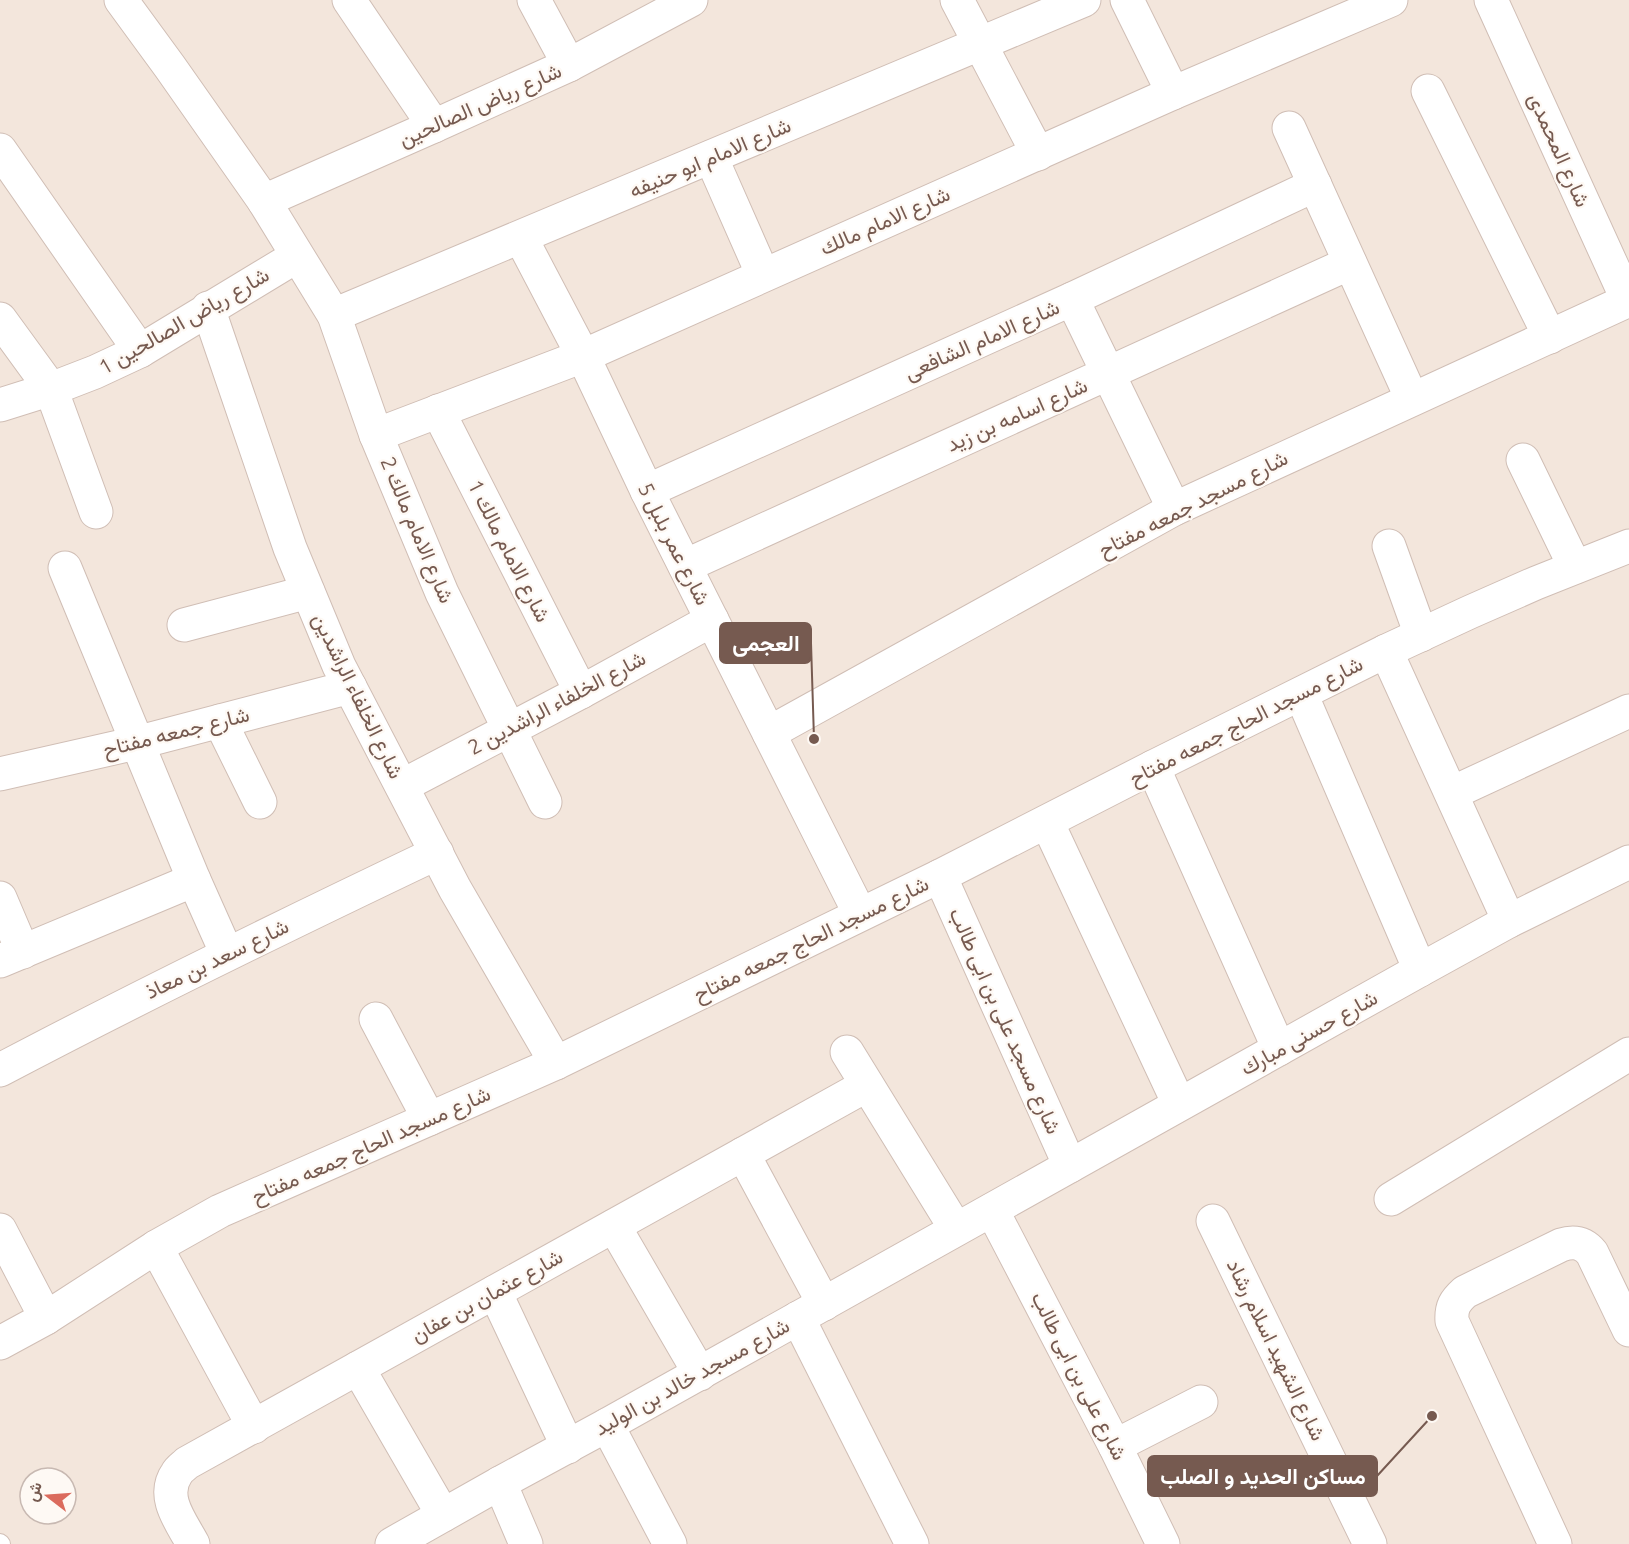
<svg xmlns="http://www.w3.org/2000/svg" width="1629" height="1544" font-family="Ubuntu,Vazirmatn,sans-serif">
<rect width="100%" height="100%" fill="#fcf5ed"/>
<path fill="#f3e6dc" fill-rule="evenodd" d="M 0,0 L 1629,0 L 1629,1544 L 0,1544 ZM 30,1478 L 66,1478 L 66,1514 L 30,1514 Z"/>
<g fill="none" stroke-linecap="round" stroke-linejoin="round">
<g stroke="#d0beb5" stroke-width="20">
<polyline id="service" points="0,1543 1,1544"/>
</g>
<g stroke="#d0beb5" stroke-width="35">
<g id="minor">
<polyline points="121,0 170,67 264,201 334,315 376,435 442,593 545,802"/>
<polyline points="349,0 434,126"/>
<polyline points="534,0 569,65"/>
<polyline points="957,0 1038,154"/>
<polyline points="1127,0 1173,93"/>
<polyline points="1491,0 1628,301"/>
<polyline points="1428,91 1550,337"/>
<polyline points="1289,128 1412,399"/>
<polyline points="0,150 140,351"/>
<polyline points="711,157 763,275"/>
<polyline points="264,201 434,126 569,65 691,0"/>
<polyline points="521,238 583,356 647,491 860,914"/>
<polyline points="1072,299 1174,509"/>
<polyline points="208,308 290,548 339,666 455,889 556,1063"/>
<polyline points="334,315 1084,0"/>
<polyline points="0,319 51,389 96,512"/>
<polyline points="0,405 51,389 95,372 140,351 297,256"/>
<polyline points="438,411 581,692"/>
<polyline points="376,435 583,356 1173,93 1391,0"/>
<polyline points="1523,460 1575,567"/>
<polyline points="647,491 1072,299 1315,185"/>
<polyline points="1389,546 1421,635"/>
<polyline points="685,566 1350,263"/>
<polyline points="65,568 194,880 227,954"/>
<polyline points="184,625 308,592"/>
<polyline points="1386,651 1509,921"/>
<polyline points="1301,694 1420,970"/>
<polyline points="220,721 260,802"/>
<polyline points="769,733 1174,509 1629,300"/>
<polyline points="1153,767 1279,1049"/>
<polyline points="0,774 136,743 350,687"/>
<polyline points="402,786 581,692 712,620"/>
<polyline points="1452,793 1629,711"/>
<polyline points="1047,822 1179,1104"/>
<polyline points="940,876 1070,1166"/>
<polyline points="0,898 23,952"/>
<polyline points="0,961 194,880"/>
<polyline points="376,1019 429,1119"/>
<polyline points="847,1052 956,1229"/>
<path d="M 0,1070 C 144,994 290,923 437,853"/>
<polyline points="743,1154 824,1304"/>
<polyline points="1391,1199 1629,1054"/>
<polyline points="992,1210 1115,1446 1163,1544"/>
<polyline points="1213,1221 1370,1544"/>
<polyline points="614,1226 700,1374"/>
<polyline points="0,1230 46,1318"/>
<polyline points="156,1247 254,1427"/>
<polyline points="495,1292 568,1447"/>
<polyline points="798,1318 912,1544"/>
<polyline points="0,1343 46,1318 156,1247 220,1211 556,1063 940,876 1153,767 1386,651 1470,612 1536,583 1629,546"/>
<polyline points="358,1368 443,1515"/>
<polyline points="607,1425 670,1544"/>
<polyline points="1115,1446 1201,1402"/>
<polyline points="500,1483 526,1544"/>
<path d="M 193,1544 C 182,1523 160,1497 177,1473 C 179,1469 184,1466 187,1463 L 867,1085"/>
<polyline points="392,1544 500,1483 607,1425 1420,970 1509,921 1629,862"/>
<path d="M 1555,1544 L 1452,1321 C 1451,1307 1455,1301 1465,1292 L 1561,1245 C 1574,1241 1583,1242 1592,1253 L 1629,1330"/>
</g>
</g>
<use href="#service" stroke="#fff" stroke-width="18"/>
<use href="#minor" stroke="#fff" stroke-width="33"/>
</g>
<g text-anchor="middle" stroke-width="4.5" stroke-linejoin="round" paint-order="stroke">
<g font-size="21" fill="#765a50" stroke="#fef9f4">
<text transform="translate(480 105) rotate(-24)" y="7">شارع رياض الصالحين</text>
<text transform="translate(1559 150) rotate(66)" y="7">شارع المحمدى</text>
<text transform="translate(710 158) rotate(-23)" y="7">شارع الامام ابو حنيفه</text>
<text transform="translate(885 221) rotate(-24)" y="7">شارع الامام مالك</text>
<text transform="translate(184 321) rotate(-30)" y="7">شارع رياض الصالحين 1</text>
<text transform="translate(982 340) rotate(-24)" y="7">شارع الامام الشافعى</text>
<text transform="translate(1017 415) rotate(-24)" y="7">شارع اسامه بن زيد</text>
<text transform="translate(1193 504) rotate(-27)" y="7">شارع مسجد جمعه مفتاح</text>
<text transform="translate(417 530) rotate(67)" y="7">شارع الامام مالك 2</text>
<text transform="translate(674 544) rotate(63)" y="7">شارع عمر بلبل 5</text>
<text transform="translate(509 551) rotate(63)" y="7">شارع الامام مالك 1</text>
<text transform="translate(358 696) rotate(64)" y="7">شارع الخلفاء الراشدين</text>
<text transform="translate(557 703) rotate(-28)" y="7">شارع الخلفاء الراشدين 2</text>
<text transform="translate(1246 721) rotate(-27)" y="7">شارع مسجد الحاج جمعه مفتاح</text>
<text transform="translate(176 732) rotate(-14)" y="7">شارع جمعه مفتاح</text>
<text transform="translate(811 939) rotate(-26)" y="7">شارع مسجد الحاج جمعه مفتاح</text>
<text transform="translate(217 959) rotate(-26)" y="7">شارع سعد بن معاذ</text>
<text transform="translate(1005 1021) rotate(66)" y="7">شارع مسجد على بن ابى طالب</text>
<text transform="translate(1309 1033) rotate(-29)" y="7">شارع حسنى مبارك</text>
<text transform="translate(371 1145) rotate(-24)" y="7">شارع مسجد الحاج جمعه مفتاح</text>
<text transform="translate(487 1296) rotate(-29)" y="7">شارع عثمان بن عفان</text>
<text transform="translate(1276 1350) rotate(64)" y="7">شارع الشهيد اسلام رشاد</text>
<text transform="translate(1079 1376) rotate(63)" y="7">شارع على بن ابى طالب</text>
<text transform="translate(692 1377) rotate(-29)" y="7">شارع مسجد خالد بن الوليد</text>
</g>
</g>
<path fill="none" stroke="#765a50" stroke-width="2" d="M814 739L811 643M1432 1416L1377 1476"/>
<g fill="#765a50" stroke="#fef9f4" stroke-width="2">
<circle cx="814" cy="739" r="6"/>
<circle cx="1432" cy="1416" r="6"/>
</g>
<g fill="#765a50" stroke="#765a50" stroke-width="2">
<rect x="720" y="623" width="91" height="40" rx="6"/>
<rect x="1148" y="1456" width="229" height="40" rx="6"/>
</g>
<g font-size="22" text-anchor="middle" font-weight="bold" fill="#fff">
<text x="766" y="651">العجمى</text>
<text x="1263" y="1484">مساكن الحديد و الصلب</text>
</g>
<g transform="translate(48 1496) rotate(287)"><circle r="28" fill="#fef9f4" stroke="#c8b9b2" stroke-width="1.5"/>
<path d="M0-4.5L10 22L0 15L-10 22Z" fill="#db6b5d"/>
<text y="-9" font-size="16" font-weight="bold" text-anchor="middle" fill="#765a50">ش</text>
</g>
</svg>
